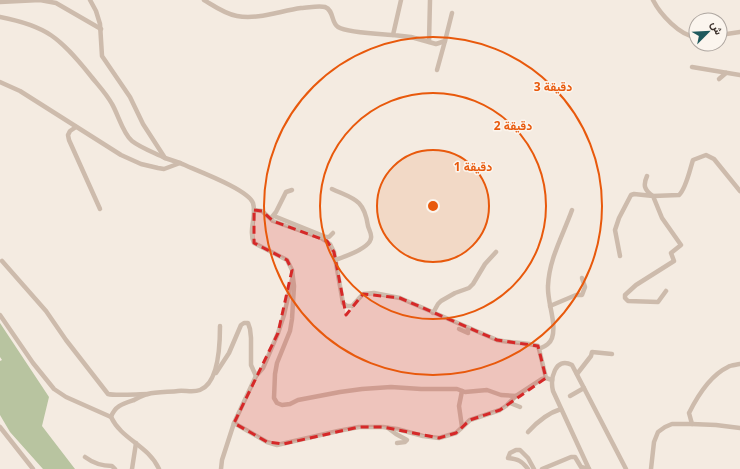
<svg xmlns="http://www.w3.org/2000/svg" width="740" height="469" font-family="'Open Sans',Vazirmatn,sans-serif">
<rect width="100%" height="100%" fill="#f4ebe1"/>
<polygon fill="#b8c4a0" points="0,323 49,397 42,426 75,469 43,469 10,432 0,415 0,361 2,360 0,357"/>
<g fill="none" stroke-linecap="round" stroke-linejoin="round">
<g stroke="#cdbbac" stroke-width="4.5">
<polyline points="90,0 96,11 100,24 102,56 130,97 143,124 165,158 180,163"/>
<path d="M 204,0 C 214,6 225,14 237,16 C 257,20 280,11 301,8 C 308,8 318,5 325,7 C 334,10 331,23 338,27 C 348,33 381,34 393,35"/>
<polyline points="401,0 393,35 411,37 436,44 445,41 452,13"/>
<path d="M 653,0 C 660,14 680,36 696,37"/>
<polyline points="0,2 40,0 56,3 101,29"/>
<path d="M 0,17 C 47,26 60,38 90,75 C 97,84 106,93 112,104 C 118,114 123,134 132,141 C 141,148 155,153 165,158"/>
<polyline points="720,35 740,32"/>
<polyline points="429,42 430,0"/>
<polyline points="692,67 740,75"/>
<polyline points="437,70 445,41"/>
<polyline points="719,79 726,73"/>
<path d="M 0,82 L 20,91 L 121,155 L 141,164 L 158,168 L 164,169 L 180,163 C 195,170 248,189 253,203 C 257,216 248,230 254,243 L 287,260 L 292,270 L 294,286 L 292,319 L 290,331 L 277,363 L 275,374 L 274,398 L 277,403 L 282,405 L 290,404 L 298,400 L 340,392 L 362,389 L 391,387 L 421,389 L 457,389 L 465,392 L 487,390 L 501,395 L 516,396"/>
<polyline points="76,127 70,131 68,135 69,140 100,209"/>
<path d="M 647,176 C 643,185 644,190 653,196 L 679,195 C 686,189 690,169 693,160 L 706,155 L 714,159 L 740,191"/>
<path d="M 332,189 C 354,199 364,199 368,226 C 369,230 372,234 371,238 C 370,248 344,257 335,260"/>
<path d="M 254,210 L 262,211 L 273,221 L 321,238 L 330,244 L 334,252 L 343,303 L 347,306 L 352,306 L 363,294 L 374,293 L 400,298 L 497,340 C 510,343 526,342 538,346 L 539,349 L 546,378"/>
<polyline points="274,216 326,237 329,237 333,233"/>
<polyline points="272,217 276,212 286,192 292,190"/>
<polyline points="620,256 615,230 619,218 631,195 634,194 653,196 662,218 681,245 671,253 674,261 636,285 625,295 625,298 628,301 658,302 666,291"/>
<path d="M 2,261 L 46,311 L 66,340 L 108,394 C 116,396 138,394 148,394"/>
<polyline points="550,306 576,295 582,295 585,287 582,278"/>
<polyline points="433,313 438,304 441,301 455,293 469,288 473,284 485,264 496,252"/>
<path d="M 0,315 L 33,363 L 54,389 L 66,397 L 111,417 C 122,440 148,445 159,469"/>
<polyline points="459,329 468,333 468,328"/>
<path d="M 539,349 C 545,346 550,344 552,338 C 557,323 547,302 548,286 C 549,259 563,235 572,210"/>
<polyline points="216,373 229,353 241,325 244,323 248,323 250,329 251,338 251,365 256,376"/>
<polyline points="577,374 591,356 592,352 612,354"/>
<polyline points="462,391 459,406 462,427"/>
<polyline points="570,396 584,388"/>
<polyline points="510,403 520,407"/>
<path d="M 111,417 C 115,406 122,404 134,400 C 138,398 143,395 148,394 C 155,392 170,392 178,391 C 185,390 193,393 200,390 C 219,383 220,343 220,326"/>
<polyline points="234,423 267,442 277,445 338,431 359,427 383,427 397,429 423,436 439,438 456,433 470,420 500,410 506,406 516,396 542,379 546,378 552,380"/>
<path d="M 692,424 L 689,413 C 697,397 711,375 728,367 C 731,365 736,365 740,364"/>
<polyline points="0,427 33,469"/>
<polyline points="388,428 396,434 407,440 405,442 397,443"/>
<path d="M 528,432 C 537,422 548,413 561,409"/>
<path d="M 85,457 C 93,463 102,466 112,466 L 115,469"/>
<polyline points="132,469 136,443"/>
<polyline points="221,469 222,460 234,423 256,376 263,368 278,333 284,315 292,279"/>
<path d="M 528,469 C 522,461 518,459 508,458 L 510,453 L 516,450 L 520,450 L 528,458 L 534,469"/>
<polyline points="542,469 571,457 575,457 581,467 589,469"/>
<path d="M 589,469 L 553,391 C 550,379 555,356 572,365 L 626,469"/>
<polyline points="651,469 654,442 658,432 665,427 672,424 692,424 716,425 740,428"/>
</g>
</g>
<path fill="#d62828" fill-opacity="0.2" stroke="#d62828" stroke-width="3" stroke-dasharray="8 5" stroke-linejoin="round" d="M 254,210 L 262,211 L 273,221 L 327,241 L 334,252 L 346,315 L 363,294 L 400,298 L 497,340 L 538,346 L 546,378 L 500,410 L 470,420 L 456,433 L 439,438 L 383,427 L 359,427 L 283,444 L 267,442 L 234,423 L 278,333 L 292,270 L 287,260 L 254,243 Z"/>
<circle cx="433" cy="206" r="56" fill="#e8590c" fill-opacity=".12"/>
<g fill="none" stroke="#e8590c" stroke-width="2">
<circle cx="433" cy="206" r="56"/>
<circle cx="433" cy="206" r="113"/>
<circle cx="433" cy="206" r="169"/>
</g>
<circle cx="433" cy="206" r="6" fill="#e8590c" stroke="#fbf5ee" stroke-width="2"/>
<g font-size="12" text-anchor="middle" font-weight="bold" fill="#e8590c" stroke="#fbf5ee" stroke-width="3" stroke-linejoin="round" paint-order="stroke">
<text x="553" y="91">3 دقيقة</text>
<text x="513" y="130">2 دقيقة</text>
<text x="473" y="171">1 دقيقة</text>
</g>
<g transform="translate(708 32) rotate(66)"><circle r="19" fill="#fbf5ee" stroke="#aea6a0"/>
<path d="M0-3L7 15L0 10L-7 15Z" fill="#1f5a5e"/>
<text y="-6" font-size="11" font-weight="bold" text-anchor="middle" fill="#3b302b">ش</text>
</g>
</svg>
